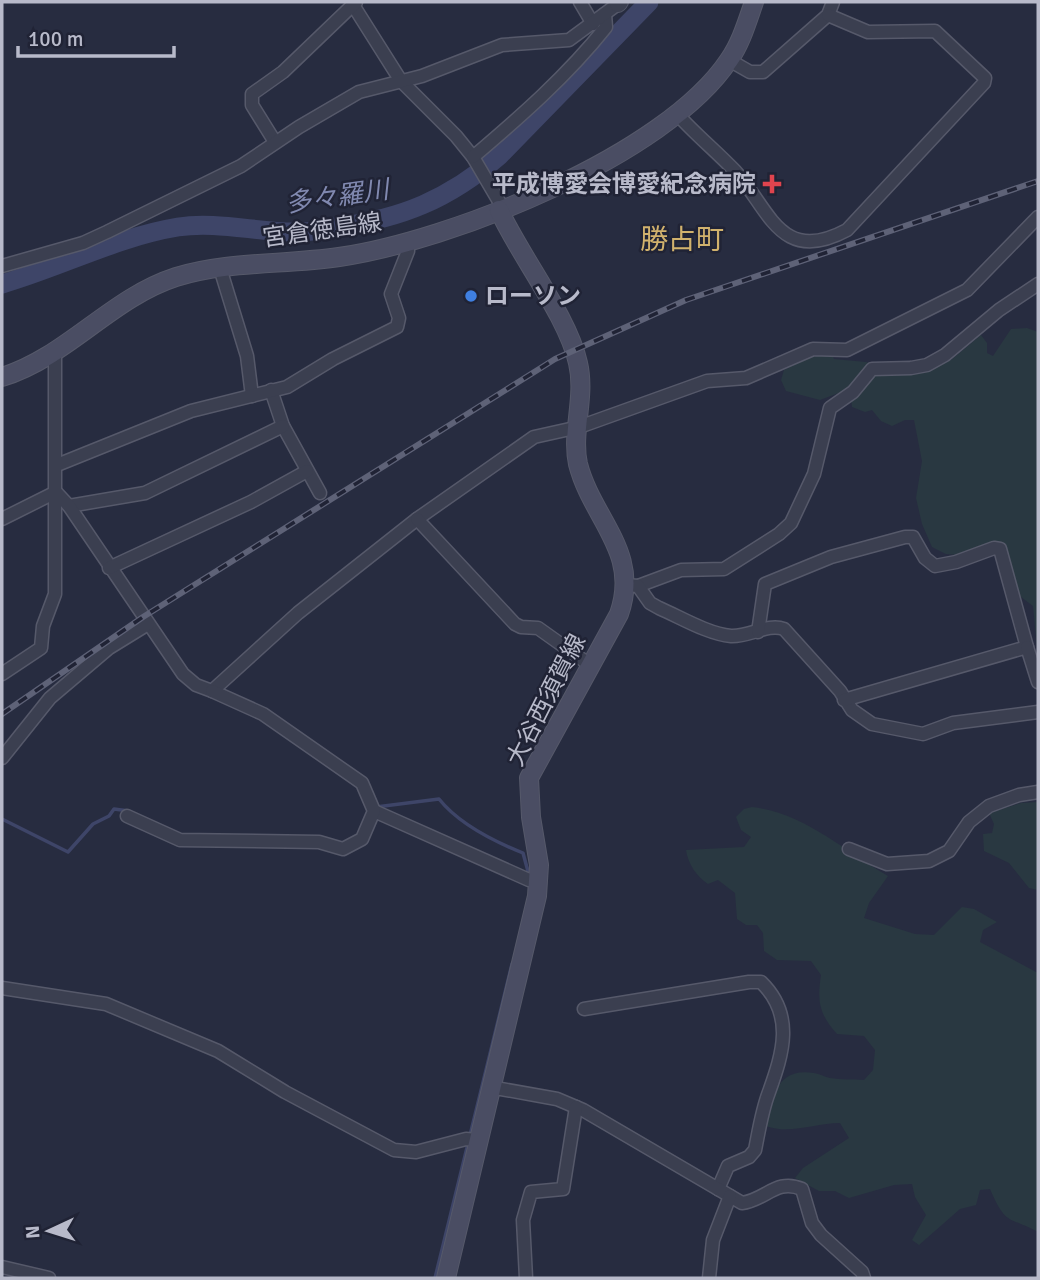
<svg xmlns="http://www.w3.org/2000/svg" width="1040" height="1280" font-family="Signika,'Noto Sans JP',sans-serif">
<rect width="100%" height="100%" fill="#272c40"/>
<g fill="#293841">
<polygon points="1027,328 1038,332 1038,658 1033,606 1017,594 1006,553 983,546 958,555 946,554 932,547 922,524 916,498 922,461 914,420 905,420 892,426 881,421 872,410 865,412 852,407 851,397 844,391 820,400 786,391 781,380 784,370 811,357 832,354 834,359 866,362 884,368 940,359 951,360 981,335 987,343 987,353 993,356 1011,329"/>
<polygon points="1038,802 1038,890 1029,888 1009,863 984,851 983,834 992,833 994,824 989,813 1021,803"/>
<path d="M 752,807 C 804,813 843,850 888,876 L 869,903 L 864,918 L 915,934 L 934,935 L 962,907 L 974,909 L 997,922 L 983,930 L 980,942 L 1038,973 L 1038,1232 C 1008,1216 1006,1226 990,1189 L 980,1190 L 976,1205 L 960,1209 L 919,1245 L 912,1240 L 926,1215 L 915,1197 L 912,1184 L 894,1185 L 849,1198 L 835,1191 L 819,1191 L 795,1178 L 803,1168 L 849,1138 L 840,1123 C 815,1123 790,1135 766,1126 C 773,1097 776,1067 814,1073 C 820,1074 825,1077 830,1078 C 841,1080 853,1079 864,1080 L 873,1070 L 875,1050 L 864,1036 L 837,1034 C 819,1014 817,1001 821,975 L 811,961 L 777,960 L 764,951 L 763,933 L 757,925 L 746,925 L 737,919 L 735,893 L 718,880 L 708,884 C 697,877 688,864 686,850 L 744,847 L 751,837 L 741,830 L 736,817 L 744,809 Z"/>
</g>
<g fill="none" stroke-linecap="round" stroke-linejoin="round">
<g stroke="#3e4568" stroke-width="3.5">
<path d="M 376,807 L 439,799 C 459,824 493,841 523,853 L 529,875"/>
<polyline points="2,819 68,852 93,824 109,816 114,809 129,811"/>
<polyline points="435,1278 512,964"/>
</g>
<path stroke="#3e4568" stroke-width="19" d="M 2,284 C 61,267 117,237 178,227 C 216,221 256,232 294,232 C 308,233 323,229 336,227 C 401,219 449,199 499,156 L 649,2"/>
<g stroke="#56596a" stroke-width="15">
<g id="minor">
<polyline points="580,2 593,24"/>
<polyline points="353,5 401,81 456,136 473,157 500,203 499,210"/>
<polyline points="729,60 750,72 763,72 828,15 833,2"/>
<path d="M 678,115 C 696,135 717,152 735,171 C 769,208 780,266 847,230 L 984,83 L 985,78 L 935,31 L 868,32 L 828,15"/>
<polyline points="275,142 252,105 252,94 283,72 356,2"/>
<path d="M 473,157 C 520,117 567,76 606,27 L 605,14"/>
<polyline points="2,266 83,243 107,232 241,166 299,127 359,92 422,76 502,45 569,40 618,4"/>
<polyline points="220,268 247,356 252,396"/>
<polyline points="271,390 283,426 320,493"/>
<polyline points="57,465 191,411 287,387 333,359 397,327 399,318 391,294 408,251 407,241"/>
<polyline points="69,506 145,493 283,426"/>
<polyline points="2,519 56,492 69,506 183,674 196,685 212,691 298,613 417,519 534,437 579,427 707,381 746,378 813,349 847,350 967,290 1038,217"/>
<polyline points="417,519 515,624 521,627 538,628 590,665"/>
<polyline points="109,568 251,502 307,471"/>
<polyline points="626,585 638,586 681,570 724,569 779,534 791,523 814,474 830,408 853,392 872,369 911,368 927,365 945,355 999,310 1038,284"/>
<path d="M 638,586 L 650,603 L 659,608 C 680,617 708,634 731,636 C 749,637 768,623 784,629 L 840,691 L 852,710 L 872,724 L 923,734 L 953,723 L 1038,712"/>
<polyline points="758,632 765,584 831,557 905,537 913,537 925,558 935,566 956,562 994,548 1000,549 1027,647 844,700"/>
<polyline points="1027,647 1038,682"/>
<polyline points="2,674 41,648 43,626 55,594 55,353"/>
<polyline points="2,758 50,698 109,648 148,624"/>
<polyline points="374,811 529,880 539,879"/>
<polyline points="127,816 180,840 319,842 343,849 362,839 374,811 362,783 263,714 212,691"/>
<polyline points="849,849 887,864 929,861 949,851 969,822 989,806 1019,795 1038,792"/>
<polyline points="2,988 106,1004 218,1051 285,1092 394,1150 416,1152 466,1139 477,1140"/>
<path d="M 584,1009 L 749,982 L 761,982 C 795,1015 783,1053 769,1092 C 762,1110 759,1130 755,1150 L 749,1157 L 728,1166 L 718,1189"/>
<path d="M 490,1087 L 557,1099 L 583,1110 L 742,1203 C 766,1200 776,1178 802,1189 L 812,1223 L 821,1235 L 862,1272 L 864,1278"/>
<polyline points="2,1267 49,1278"/>
<polyline points="526,1278 523,1220 531,1192 563,1189 576,1107"/>
<polyline points="709,1278 713,1240 730,1196"/>
</g>
</g>
<g stroke="#56596a" stroke-width="18">
<polyline id="tertiary" points="618,4 620,2"/>
</g>
<g stroke="#56596a" stroke-width="20">
<g id="secondary">
<path d="M 2,377 C 67,357 111,298 176,277 C 227,261 285,265 339,257 C 450,241 665,156 729,60 C 741,43 747,22 754,2"/>
<path d="M 446,1278 L 537,896 L 539,865 L 531,817 L 529,778 L 619,614 C 641,552 592,519 578,464 C 571,432 586,397 578,363 C 568,317 520,256 499,210"/>
</g>
</g>
<use href="#minor" stroke="#3b3f50" stroke-width="12"/>
<use href="#tertiary" stroke="#3b3f50" stroke-width="16"/>
<use href="#secondary" stroke="#4a4d63" stroke-width="18"/>
<g stroke="#5e6277" stroke-width="6">
<polyline id="rail" points="2,714 143,617 555,359 686,300 1038,181"/>
</g>
<use href="#rail" stroke="#202335" stroke-width="3.5" stroke-dasharray="10" stroke-linecap="butt"/>
</g>
<path fill="#e0444e" stroke="#202335" stroke-width="2.5" d="M768.5 173.5h7v7h7v7h-7v7h-7v-7h-7v-7h7z"/>
<circle fill="#3f7fe0" stroke="#202335" stroke-width="2.5" cx="471" cy="296" r="7"/>
<g text-anchor="middle" stroke-width="5" stroke-linejoin="round" paint-order="stroke">
<g font-size="24" font-weight="bold" fill="#b8baca" stroke="#202335" text-anchor="end">
<text x="756" y="192">平成博愛会博愛紀念病院</text>
<text x="485" y="304" text-anchor="start">ローソン</text>
</g>
<g font-size="24" fill="#b8baca" stroke="#202335">
<text transform="translate(322 230) rotate(-8)" y="8">宮倉徳島線</text>
<text transform="translate(546 700) rotate(-63)" y="8">大谷西須賀線</text>
</g>
<g font-size="26" font-style="italic" fill="#8189b0" stroke="#202335">
<text transform="translate(337 196) rotate(-8)" y="9">多々羅川</text>
</g>
<g font-size="28" fill="#d1b26d" stroke="#202335">
<text x="682" y="249">勝占町</text>
</g>
</g>
<rect width="1040" height="1280" fill="none" stroke="#b8baca" stroke-width="7"/>
<g transform="translate(49 1231) rotate(266)" stroke="#202335" stroke-width="5" paint-order="stroke">
<path d="M0-5L12 26L0 18L-12 26Z" fill="#b8baca"/>
<text y="-10" font-size="19" font-weight="bold" text-anchor="middle" fill="#b8baca">N</text>
</g>
<path d="M18 46v10h156v-10" fill="none" stroke="#b8baca" stroke-width="3.5"/>
<text x="28" y="46" font-size="21" fill="#b8baca" stroke="#202335" stroke-width="5" paint-order="stroke">100 m</text>
</svg>
